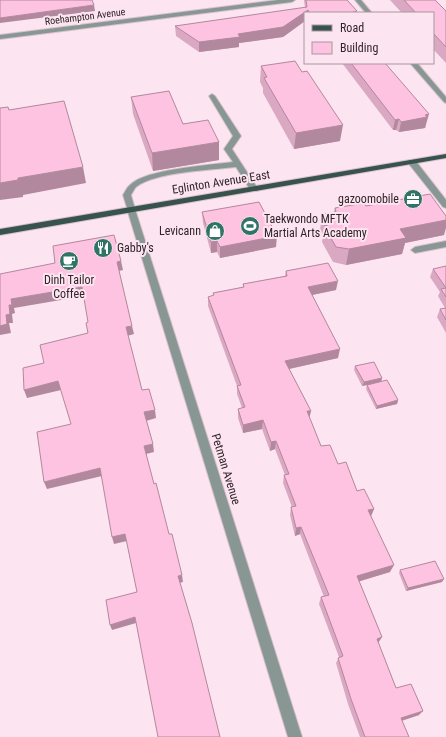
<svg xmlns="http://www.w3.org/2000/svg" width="446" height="737" font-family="'Roboto Condensed',sans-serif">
<rect width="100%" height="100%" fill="#fce4f0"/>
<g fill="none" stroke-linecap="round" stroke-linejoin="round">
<g stroke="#d7c1cc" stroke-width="2">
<g id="lane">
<path d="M 212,94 L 215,96 L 241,136 L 232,149 L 258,189 L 257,191 L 251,191 L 236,167 C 211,170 155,172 136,187 C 134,189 133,192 131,195 L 135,209 L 131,212 L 128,211 L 123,195 C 125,192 127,187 130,185 C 145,169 210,165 233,162 L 224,149 L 233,136 L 209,96 Z"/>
<polygon points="446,241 446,247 415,253 411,250 415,247"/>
</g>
</g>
<g stroke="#d7c1cc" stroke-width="2">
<g id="street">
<polygon points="278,0 295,0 292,2 0,39 0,35"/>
<polygon points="355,0 361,0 372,13 366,13"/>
<polygon points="410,63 417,63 446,97 446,103 444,102"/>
<polygon points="409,160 415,160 446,200 446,208 443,207 409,164"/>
<polygon points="131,206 135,209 302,737 288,737 127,209"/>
</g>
</g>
<g stroke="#d7c1cc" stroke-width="2">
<polygon id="primary" points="446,154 446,158 0,235 0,229"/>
</g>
<use href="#lane" fill="#889793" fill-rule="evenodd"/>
<use href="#street" fill="#889793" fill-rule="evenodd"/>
<use href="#primary" fill="#38524c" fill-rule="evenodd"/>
</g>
<g fill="#daa8c2">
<polygon points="304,0 347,0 357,11 356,13 305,13 305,21 283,37 239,43 239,47 199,52 176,36 175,26 305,8"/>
<polygon points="390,0 435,0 446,11 446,63 433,49 433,13 402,13"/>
<polygon points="342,63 385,63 426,124 425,128 399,132 396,130 393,130"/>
<polygon points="261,66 340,141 294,149 263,93 263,88 260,82"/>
<polygon points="131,97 183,124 219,142 219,160 153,171 133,114"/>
<polygon points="366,206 444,235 405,243 402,254 346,265 333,262 322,242 323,235 320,230 322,214 334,212 335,208"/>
<polygon points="202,212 276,247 220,258 217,252 211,253 203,223"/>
<polygon points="446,266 446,333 437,317 440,309 445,308 438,296 440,292 430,277 433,269"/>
<polygon points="286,271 336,290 312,295 338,358 289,369 311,411 309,418 321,446 338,464 357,491 374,509 371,516 390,572 359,581 382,637 378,643 396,688 419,715 402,721 409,737 360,737 348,704 336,663 339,657 319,604 321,597 324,597 300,534 295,536 290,515 291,507 292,507 283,483 284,475 285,475 275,449 270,451 262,429 243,433 238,418 238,409 242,408 237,394 237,386 208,306 208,297 213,296 213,293 243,287 243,284 285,276"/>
<polygon points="355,366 382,378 381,382 398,400 397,404 376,409 366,389 367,385 362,386 354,370"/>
<polygon points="400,570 442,582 406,591 399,573"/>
</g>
<g fill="#b2889e">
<polygon points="94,5 95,11 0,23 0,18"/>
<polygon points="308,10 307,13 305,13 305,21 283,37 239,43 239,47 199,52 199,42 238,34"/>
<polygon points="429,114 425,128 399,132 401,122"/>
<polygon points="399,119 396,130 393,130 395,120"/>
<polygon points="343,125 340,141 294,149 296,133"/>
<polygon points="219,142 219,160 153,171 152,153"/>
<polygon points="83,167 86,183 23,195 23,197 0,200 0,183 18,178"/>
<polygon points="446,220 446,228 444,235 405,243 402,254 346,265 349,249 400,229"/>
<polygon points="277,236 276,247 220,258 220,247"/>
<polygon points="217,241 217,252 211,253 211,242"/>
<polygon points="121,261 123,270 119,271 117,262"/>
<polygon points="338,281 336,290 307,296 308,287"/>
<polygon points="82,287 84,296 14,308 15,313 12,314 13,323 9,323 11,333 0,335 0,326 6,315 9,305 11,299"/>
<polygon points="132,326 134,334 127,336 126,327"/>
<polygon points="340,349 338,358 284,370 285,361"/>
<polygon points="382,378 381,382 362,386 364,382"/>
<polygon points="58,381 61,390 27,398 24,390"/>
<polygon points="398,400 397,404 376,409 377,406"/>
<polygon points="155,410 156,418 146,421 144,412"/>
<polygon points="307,411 311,411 309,419"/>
<polygon points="263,420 262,429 243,433 243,425"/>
<polygon points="276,441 275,449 270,451 271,442"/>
<polygon points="153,444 154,452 146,454 144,446"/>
<polygon points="100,468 102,476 47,489 44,482"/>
<polygon points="374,509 371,516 368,510"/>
<polygon points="301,527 300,534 295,536 296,528"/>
<polygon points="125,534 127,541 114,544 112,537"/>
<polygon points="394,565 390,572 354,583 357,576"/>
<polygon points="182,575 183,582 179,583 178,576"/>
<polygon points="444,579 442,582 406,591 408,588"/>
<polygon points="135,617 136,623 112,630 110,625"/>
<polygon points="382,637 378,643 377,639"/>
<polygon points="423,711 419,715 397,722 401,718"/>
</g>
<g fill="#fec3e1" stroke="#b2889e">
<polygon points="0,0 92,0 94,5 0,18"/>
<polygon points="306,0 347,0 357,11 353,12 354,13 310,13 308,10 283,27 238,34 240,37 199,42 175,26 307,7"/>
<polygon points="404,0 435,0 446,11 446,47 433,33 433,13 416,13"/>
<polygon points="295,61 302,72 307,71 343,125 296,133 264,78 267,77 261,66"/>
<polygon points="351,63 385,63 429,114 425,115 427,117 401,122 399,119 395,120"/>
<polygon points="169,91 183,124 208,120 219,142 152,153 131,97"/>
<polygon points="64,101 83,167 18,178 18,180 0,183 0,108 8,107 9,110"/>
<polygon points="430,194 446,216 446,220 400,229 406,238 349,249 336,247 324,226 328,225 322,214 336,212 335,208 364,203 366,206"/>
<polygon points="259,202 277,236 220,247 217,241 211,242 202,212"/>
<polygon points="114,235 121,261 117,262 132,326 126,327 142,390 149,389 155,410 144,412 153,444 144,446 154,484 156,483 169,534 172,534 182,575 178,576 192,623 220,737 158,737 135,617 110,625 106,600 137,592 125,534 112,537 100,468 44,482 37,432 71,424 58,381 24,390 23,368 44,363 40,345 88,333 86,323 88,322 82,287 11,299 12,305 9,305 10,314 6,315 7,324 0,326 0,274 55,263 53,246"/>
<polygon points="328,263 338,281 308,287 340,349 285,361 311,411 307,411 321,446 330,445 338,464 346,462 357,491 364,489 374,509 368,510 394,565 357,576 382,637 377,639 396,688 411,684 423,711 401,718 409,737 365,737 351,699 338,658 343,656 321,597 329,595 301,527 296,528 291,507 296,506 284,475 289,474 276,441 271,442 263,420 243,425 238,409 245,407 237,386 241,385 208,297 214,295 213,293 244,287 243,284 287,276 286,271"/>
<polygon points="446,266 446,297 441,289 446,288 433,269"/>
<polygon points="446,308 446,320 440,309"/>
<polygon points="374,362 382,378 364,382 355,366"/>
<polygon points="387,380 398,400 377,406 367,385"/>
<polygon points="435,561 444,579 408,588 400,570"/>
</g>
<defs>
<g id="office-disc" transform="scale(1)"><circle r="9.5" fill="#307466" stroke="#fce4f0"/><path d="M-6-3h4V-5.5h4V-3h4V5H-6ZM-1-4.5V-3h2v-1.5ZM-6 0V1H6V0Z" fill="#fff"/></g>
<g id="stadium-disc" transform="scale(1)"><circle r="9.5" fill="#307466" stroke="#fce4f0"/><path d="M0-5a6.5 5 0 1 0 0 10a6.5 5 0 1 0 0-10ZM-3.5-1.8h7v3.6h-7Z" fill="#fff"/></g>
<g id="shop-disc" transform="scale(1)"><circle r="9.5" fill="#307466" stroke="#fce4f0"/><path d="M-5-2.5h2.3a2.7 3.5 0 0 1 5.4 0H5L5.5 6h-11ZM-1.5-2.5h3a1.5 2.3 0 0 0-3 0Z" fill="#fff"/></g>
<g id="restaurant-disc" transform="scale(1)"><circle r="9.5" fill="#307466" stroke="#fce4f0"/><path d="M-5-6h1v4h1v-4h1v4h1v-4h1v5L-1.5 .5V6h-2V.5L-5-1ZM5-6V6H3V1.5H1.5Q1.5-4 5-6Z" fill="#fff"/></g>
<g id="cafe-disc" transform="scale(1)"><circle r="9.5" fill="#307466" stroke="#fce4f0"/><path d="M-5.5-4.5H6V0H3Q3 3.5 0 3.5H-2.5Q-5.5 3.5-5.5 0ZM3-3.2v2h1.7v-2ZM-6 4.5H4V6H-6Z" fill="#fff"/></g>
</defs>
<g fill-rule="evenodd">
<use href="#office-disc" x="413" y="199"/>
<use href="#stadium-disc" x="250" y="226"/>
<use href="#shop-disc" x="215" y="231"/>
<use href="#restaurant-disc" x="103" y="248"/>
<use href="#cafe-disc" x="69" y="261"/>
</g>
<g text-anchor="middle" stroke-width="4" stroke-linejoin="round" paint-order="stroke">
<g font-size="10" fill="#2f2429" stroke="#fce4f0">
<text transform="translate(85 16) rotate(-7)" y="4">Roehampton Avenue</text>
</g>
<g font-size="12" fill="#2f2429" stroke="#fce4f0">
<text transform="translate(221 182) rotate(-9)" y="4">Eglinton Avenue East</text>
<text transform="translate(226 469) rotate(73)" y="4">Petman Avenue</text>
</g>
<g font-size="12" fill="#2f2429" stroke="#fce4f0" text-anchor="end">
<text x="399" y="203">gazoomobile</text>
<text x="264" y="223" text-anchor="start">Taekwondo MFTK<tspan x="264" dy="14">Martial Arts Academy</tspan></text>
<text x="201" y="235">Levicann</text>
<text x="117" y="252" text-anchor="start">Gabby's</text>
<text x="69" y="284" text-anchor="middle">Dinh Tailor<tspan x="69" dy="14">Coffee</tspan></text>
</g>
</g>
<rect x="304" y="12" width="130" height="52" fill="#fce4f0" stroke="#aa97a0"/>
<rect x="312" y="25" width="20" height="6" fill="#38524c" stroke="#aa97a0"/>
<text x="340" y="32" font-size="12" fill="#2f2429">Road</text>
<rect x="312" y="42" width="20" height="12" fill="#fec3e1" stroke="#aa97a0"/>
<text x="340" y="52" font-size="12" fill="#2f2429">Building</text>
</svg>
